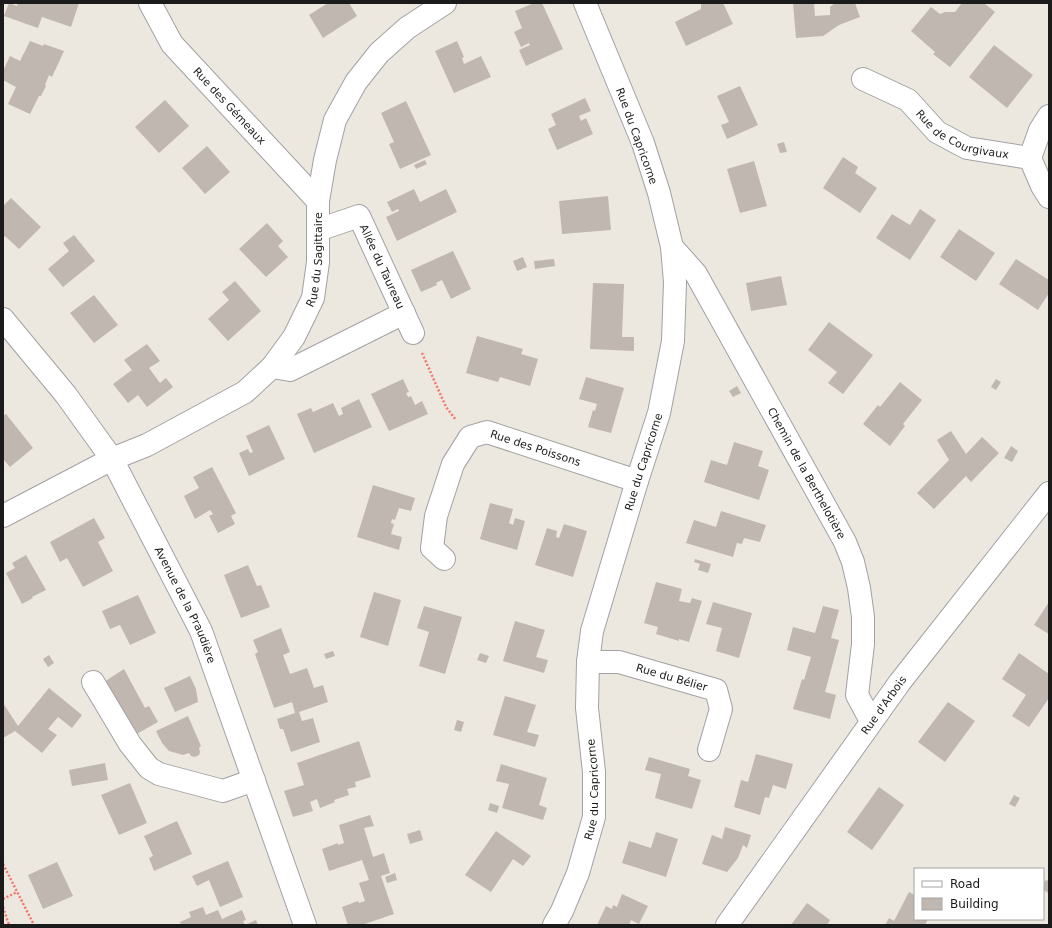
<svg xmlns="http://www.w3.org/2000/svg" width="1052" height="928" font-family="'DejaVu Sans',sans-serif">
<rect width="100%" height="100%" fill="#ece8e0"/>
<g fill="#c0b7b0">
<polygon points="9,3 17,6 18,3 79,3 71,27 42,17 38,28 4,16"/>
<polygon points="328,3 349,3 357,16 323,38 309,15"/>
<polygon points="534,3 542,3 563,49 526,66 519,50 530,45 529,43 521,47 514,32 522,28 515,11"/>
<polygon points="701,3 723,3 733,24 686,46 675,22 701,9"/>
<polygon points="793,3 814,3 815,16 830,15 830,7 835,3 855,3 860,17 839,25 823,36 796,38"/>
<polygon points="962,3 984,3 995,12 950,67 933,54 935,52 911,31 931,7 940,14 945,12 955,12"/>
<polygon points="30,41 43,46 44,44 64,51 52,77 49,75 45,85 46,86 41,96 39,96 30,114 8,104 16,87 3,80 3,71 10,56 20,61"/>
<polygon points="457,41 464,57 462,58 464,64 481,56 491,77 454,93 435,51"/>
<polygon points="994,45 1033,75 1007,108 969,77"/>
<polygon points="740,86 758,125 727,139 721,125 729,122 717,96"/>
<polygon points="585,98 591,111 579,116 581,121 586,118 593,134 557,150 548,129 556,125 551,114"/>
<polygon points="165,100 189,126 159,153 135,127"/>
<polygon points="406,101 431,155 400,169 389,144 394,142 381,113"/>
<polygon points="784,142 787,152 780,153 777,144"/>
<polygon points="207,146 230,172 205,194 182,168"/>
<polygon points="843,157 858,167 855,173 877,188 860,213 823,188"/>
<polygon points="425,160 427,164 416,169 414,165"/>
<polygon points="754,161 767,206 740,213 727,169"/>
<polygon points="414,189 420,202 446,189 457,212 397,241 386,217 399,211 398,209 392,212 387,202"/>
<polygon points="608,196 611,230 562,234 559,201"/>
<polygon points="11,198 41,227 19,249 5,236 3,238 3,206"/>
<polygon points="920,209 936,220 910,260 876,238 892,214 910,225"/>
<polygon points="267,223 283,241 278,246 288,257 266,277 239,249"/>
<polygon points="959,229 995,253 976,281 940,257"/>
<polygon points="74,235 95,261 63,287 48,269 69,251 63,243"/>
<polygon points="453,251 471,289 451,299 442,280 436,283 437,285 421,292 411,270"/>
<polygon points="523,257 527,267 517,271 513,261"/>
<polygon points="554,259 555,266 535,269 534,261"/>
<polygon points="1016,259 1049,280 1049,293 1038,310 999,284"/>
<polygon points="781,276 787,305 751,311 746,283"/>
<polygon points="235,281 261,311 228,341 208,319 229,300 222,292"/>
<polygon points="593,283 624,284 622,337 634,337 634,351 590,349"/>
<polygon points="94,295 118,325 94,343 70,313"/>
<polygon points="829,322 873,355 843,394 828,383 837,372 808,350"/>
<polygon points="477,336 523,349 521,354 538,359 530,386 500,377 498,382 466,373"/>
<polygon points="147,344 160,361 149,368 160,383 166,378 173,387 147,407 138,395 128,403 113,384 132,370 124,360"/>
<polygon points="586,377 624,388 611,433 588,427 593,410 595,411 597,404 579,399"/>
<polygon points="403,379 409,392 406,393 408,397 411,396 415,405 422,401 428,414 389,431 371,394"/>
<polygon points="996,379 1001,382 996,390 991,387"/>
<polygon points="900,382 922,400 903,424 905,426 890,446 863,424 878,405 880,407"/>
<polygon points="737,386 741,393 733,397 729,391"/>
<polygon points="359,399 372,427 314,453 297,414 311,408 313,412 333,403 339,416 343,414 341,408"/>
<polygon points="6,414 33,448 10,467 3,459 3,416"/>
<polygon points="269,425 285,459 249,476 239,453 248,449 250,453 253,452 246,436"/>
<polygon points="951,431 966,454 982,437 999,453 971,482 966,476 934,509 917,493 949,460 937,440"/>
<polygon points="734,442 763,451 758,466 769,470 759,500 704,482 711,460 727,465"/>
<polygon points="1011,446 1018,451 1012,462 1004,458"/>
<polygon points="212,467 236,513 231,516 235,524 218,533 209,516 213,514 210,510 195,519 184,496 199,488 193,477"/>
<polygon points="373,485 415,498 411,511 399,508 395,520 392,519 391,523 394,524 391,534 402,537 399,550 357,537"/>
<polygon points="490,503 513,509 509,523 513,525 515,518 525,521 517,550 480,539"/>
<polygon points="721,511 766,525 760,542 744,538 742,544 737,543 733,557 686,543 694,520 716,527"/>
<polygon points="94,518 105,538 98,542 113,571 83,587 67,558 60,562 50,542"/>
<polygon points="564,524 587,531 573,577 535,565 547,528 557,531 556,537 559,538"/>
<polygon points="26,555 46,590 32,597 33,598 22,604 6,573 15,568 12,563"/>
<polygon points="695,559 711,564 708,573 698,570 700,564 694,562"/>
<polygon points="248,565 257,586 261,585 270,607 241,618 224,575"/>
<polygon points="656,582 682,589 679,601 690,603 692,598 702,601 689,642 679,639 679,641 656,634 658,627 644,623"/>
<polygon points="374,592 401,600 388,646 360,637"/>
<polygon points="138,595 156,633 130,645 120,625 110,629 102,611"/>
<polygon points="713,602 752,613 739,658 716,651 722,628 706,624"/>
<polygon points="1049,602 1049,634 1034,625"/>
<polygon points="424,606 462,617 445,674 419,666 429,632 417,628"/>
<polygon points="823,606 839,610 831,638 839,640 825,692 836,695 830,719 793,709 802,679 804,680 811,657 787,650 793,627 815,633"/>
<polygon points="515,621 545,630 536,657 548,660 544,673 503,661"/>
<polygon points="281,628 290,652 283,655 290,674 307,668 314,688 323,685 328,702 299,712 302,721 313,718 320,742 291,752 283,729 280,729 277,719 295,713 292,702 274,708 255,654 258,652 253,640"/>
<polygon points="333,651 335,656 326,659 324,654"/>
<polygon points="480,653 489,656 486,663 477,660"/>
<polygon points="1019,653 1049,674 1049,698 1029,727 1012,716 1026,695 1002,679"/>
<polygon points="49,655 54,663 48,667 43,659"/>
<polygon points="124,669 145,708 149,706 158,722 135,735 104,682"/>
<polygon points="190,676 196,689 198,702 175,712 164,688"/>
<polygon points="49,688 82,715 72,728 58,717 48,729 57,735 42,753 15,731 3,738 3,703 18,726"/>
<polygon points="505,696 536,705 527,732 539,735 535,747 493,735"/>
<polygon points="948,702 975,721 945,762 918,742"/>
<polygon points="188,716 201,746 199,748 200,752 199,755 195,757 191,756 189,753 183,755 169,751 162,743 156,731"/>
<polygon points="457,720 464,722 461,732 454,730"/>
<polygon points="359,741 371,777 355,782 356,787 347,789 349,795 334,800 335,802 320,808 317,799 310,802 313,811 293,817 284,791 304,785 297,763"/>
<polygon points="756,754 793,764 786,789 773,785 769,798 765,797 760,815 734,807 741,780 748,782"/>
<polygon points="649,757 690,769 688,776 701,780 692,809 655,798 661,774 645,770"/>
<polygon points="105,763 108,780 72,786 69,770"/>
<polygon points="501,764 547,778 539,805 547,808 543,820 502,808 509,784 496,781"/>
<polygon points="130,783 147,823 119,835 101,795"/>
<polygon points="879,787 904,805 872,850 847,832"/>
<polygon points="1014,795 1020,798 1015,807 1009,804"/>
<polygon points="490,803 499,806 497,813 488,810"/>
<polygon points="370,815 374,826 364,828 373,857 384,853 390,873 381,876 394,914 362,925 348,925 342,907 358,901 359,903 365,901 359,883 369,880 362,860 329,871 322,849 338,843 338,845 344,843 339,825"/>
<polygon points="177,821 192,854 154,871 149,858 153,856 144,836"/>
<polygon points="725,827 751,835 747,848 743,845 738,858 727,872 702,864 712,835 722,839"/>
<polygon points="420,830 423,840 410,844 407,834"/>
<polygon points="496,831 531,856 523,866 513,859 491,892 465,875"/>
<polygon points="656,832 678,839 666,877 622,863 629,841 651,848"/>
<polygon points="228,861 243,897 220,907 209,880 197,886 192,876"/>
<polygon points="57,862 73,896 43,909 28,875"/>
<polygon points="395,873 397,880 387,883 385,877"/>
<polygon points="1046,880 1049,881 1049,893 1043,890 1043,884"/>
<polygon points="909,892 915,895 915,919 928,919 925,925 885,925 889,918 894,921"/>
<polygon points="622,894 648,906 639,924 631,920 629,925 597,925 606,906 612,909 613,905 617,907"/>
<polygon points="807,903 830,920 827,925 791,925"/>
<polygon points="203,907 206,915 218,910 222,919 242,910 246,920 243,921 245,925 211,925 210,924 207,925 181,925 180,922 191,917 189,912"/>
<polygon points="256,920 258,925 245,925"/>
</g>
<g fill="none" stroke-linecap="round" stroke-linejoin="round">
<g stroke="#a2a2a2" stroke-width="24">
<g id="minor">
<path id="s1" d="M 150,3 L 172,44 L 318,201"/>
<path id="s2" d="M 863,79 L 908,100 L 937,132 L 967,148 L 1030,158 L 1042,186 L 1049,197"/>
<polyline points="1030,158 1040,130 1049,116"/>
<path id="s3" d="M 318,230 L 359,216 L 413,333"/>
<path id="s4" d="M 672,247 L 696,274 L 845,542 L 853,562 L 859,588 L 863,617 L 863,644 L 857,695 L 871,721"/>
<path id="s5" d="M 3,319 L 66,395 L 112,459 L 201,631 L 305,925"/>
<polyline points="272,367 290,370 404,313"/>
<path id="s6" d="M 3,516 L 112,459 L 147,445 L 245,392 L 272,367 L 294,337 L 313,298 L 318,262 L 318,201 L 325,160 L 335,120 L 356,82 L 379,53 L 407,28 L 445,3"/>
<path id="s7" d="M 444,559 L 432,548 L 436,516 L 453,464 L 470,437 L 487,432 L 637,481"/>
<path id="s8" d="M 588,662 L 619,662 L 716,690 L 721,709 L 709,750"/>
<polyline points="93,682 130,744 149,768 159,774 223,791 254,780"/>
<path id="s9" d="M 554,925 L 562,911 L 578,873 L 594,817 L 594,772 L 587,708 L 588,662 L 592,631 L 637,481 L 659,413 L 673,341 L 675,282 L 672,247 L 659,193 L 643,143 L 585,3"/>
<path id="s10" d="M 727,925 L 900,682 L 1049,493"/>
</g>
</g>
<g stroke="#f57569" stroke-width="2.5" stroke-dasharray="2 2" stroke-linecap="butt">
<polyline points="422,353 446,407 456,420"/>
<polyline points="3,864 34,925"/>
<polyline points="3,899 17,892"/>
<polyline points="3,907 9,925"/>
</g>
<use href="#minor" stroke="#fff" stroke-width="22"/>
</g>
<g text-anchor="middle" stroke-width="3.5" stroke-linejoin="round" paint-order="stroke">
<g font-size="11" fill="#1b1b1b" stroke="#fff">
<text dy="4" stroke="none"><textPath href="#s1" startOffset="131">Rue des Gémeaux</textPath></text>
<text dy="4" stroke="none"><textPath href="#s2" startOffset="117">Rue de Courgivaux</textPath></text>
<text transform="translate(637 136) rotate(70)" y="4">Rue du Capricorne</text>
<text dy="4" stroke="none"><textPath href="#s6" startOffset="428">Rue du Sagittaire</textPath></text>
<text dy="4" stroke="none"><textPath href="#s3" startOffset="99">Allée du Taureau</textPath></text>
<text dy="4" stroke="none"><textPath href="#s7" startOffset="204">Rue des Poissons</textPath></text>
<text dy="4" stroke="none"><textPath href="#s9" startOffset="479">Rue du Capricorne</textPath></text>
<text dy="4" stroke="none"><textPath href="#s4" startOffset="264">Chemin de la Berthelotière</textPath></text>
<text dy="4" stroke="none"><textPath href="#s5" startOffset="341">Avenue de la Praudière</textPath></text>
<text dy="4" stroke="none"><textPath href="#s8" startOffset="86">Rue du Bélier</textPath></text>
<text dy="4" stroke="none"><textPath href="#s10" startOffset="270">Rue d'Arbois</textPath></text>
<text dy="4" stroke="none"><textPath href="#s9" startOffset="143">Rue du Capricorne</textPath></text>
</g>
</g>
<rect width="1052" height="928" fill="none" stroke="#1b1b1b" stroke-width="8"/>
<rect x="914" y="868" width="130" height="52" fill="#ffffff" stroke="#a4a4a4"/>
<rect x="922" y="881" width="20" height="6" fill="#ffffff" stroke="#a4a4a4"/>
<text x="950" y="888" font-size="12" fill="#1b1b1b">Road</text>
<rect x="922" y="898" width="20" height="12" fill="#c0b7b0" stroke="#a4a4a4"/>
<text x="950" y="908" font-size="12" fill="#1b1b1b">Building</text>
</svg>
